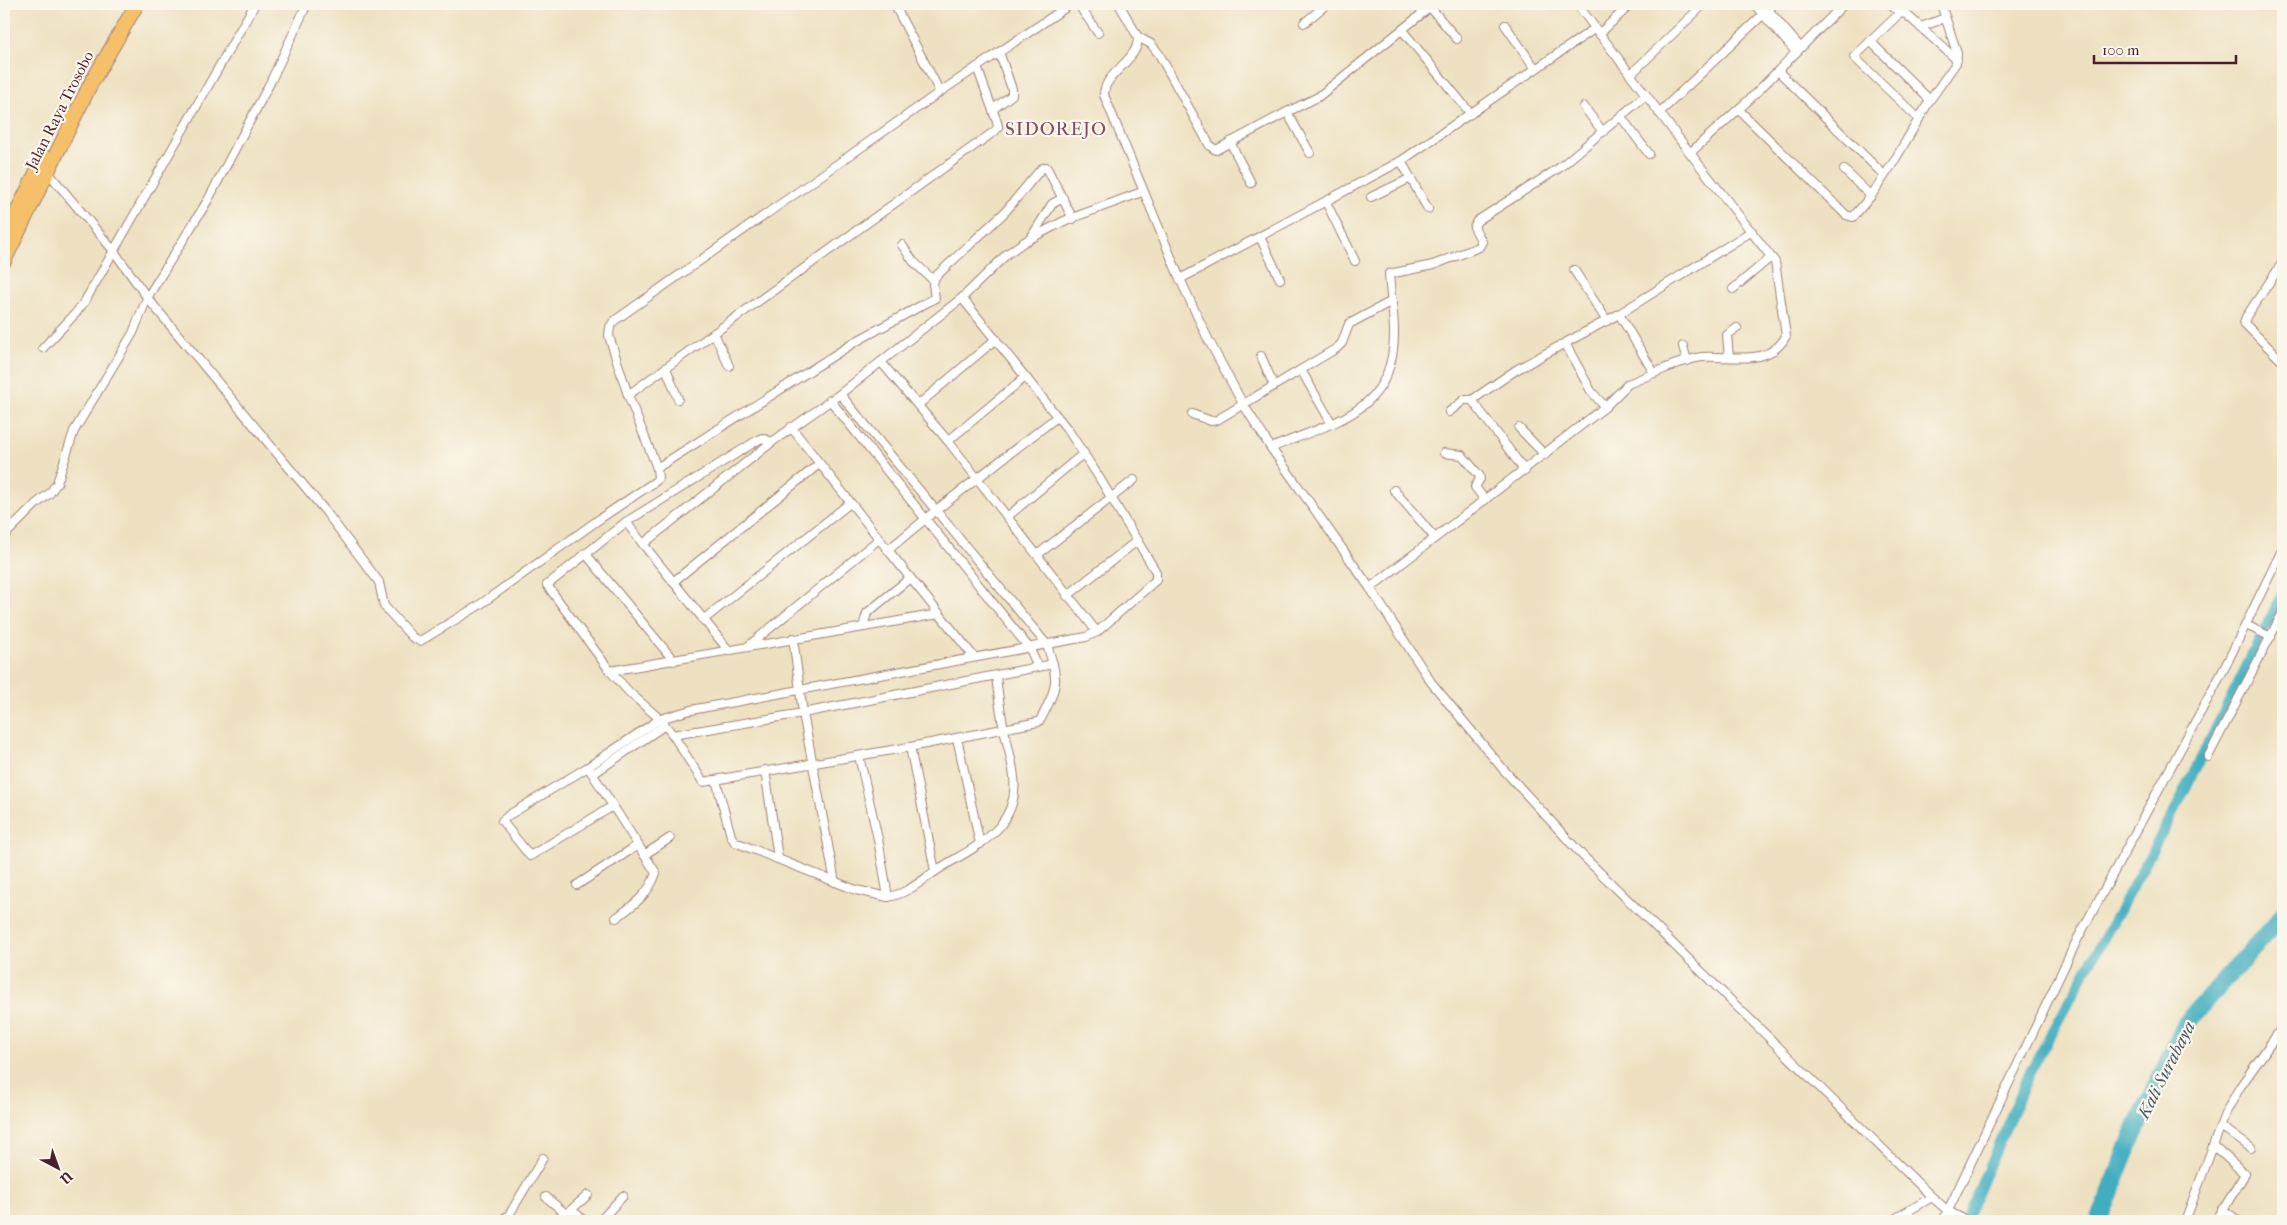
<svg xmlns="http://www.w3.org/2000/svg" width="2287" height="1225" font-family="'IM FELL French Canon',serif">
<rect width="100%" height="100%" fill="#fbf7ec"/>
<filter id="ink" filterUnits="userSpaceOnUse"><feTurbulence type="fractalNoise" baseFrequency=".02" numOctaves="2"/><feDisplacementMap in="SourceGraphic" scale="10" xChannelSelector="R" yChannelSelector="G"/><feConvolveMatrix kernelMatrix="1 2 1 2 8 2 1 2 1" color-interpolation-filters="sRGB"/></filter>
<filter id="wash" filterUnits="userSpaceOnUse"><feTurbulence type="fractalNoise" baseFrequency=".0096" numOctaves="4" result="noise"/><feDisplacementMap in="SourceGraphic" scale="20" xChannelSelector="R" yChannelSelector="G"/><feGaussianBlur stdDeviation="1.12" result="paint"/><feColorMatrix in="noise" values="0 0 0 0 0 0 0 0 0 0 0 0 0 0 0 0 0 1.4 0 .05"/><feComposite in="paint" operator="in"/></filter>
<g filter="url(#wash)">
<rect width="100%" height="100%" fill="#eee1c1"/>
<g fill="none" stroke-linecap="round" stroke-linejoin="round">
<polyline stroke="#41adc0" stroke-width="10" points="1965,1221 2030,1072 2177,806 2283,592"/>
<polyline stroke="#41adc0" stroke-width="18" points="2099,1221 2134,1133 2186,1023 2283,915"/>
</g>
</g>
<g filter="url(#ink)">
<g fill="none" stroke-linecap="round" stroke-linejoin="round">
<g stroke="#9c8076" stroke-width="10">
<g id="minor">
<polyline points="894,4 940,92"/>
<polyline points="1078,4 1098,33"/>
<path d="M 1119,4 L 1138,37 C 1139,61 1104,72 1104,95 L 1180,279 L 1208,339 L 1243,404 L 1271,448 L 1370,588 L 1431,682 L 1503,769 L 1582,855 L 1932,1197 L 1948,1211 L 1967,1221"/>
<polyline points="1577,4 1690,153 1751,98 1844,4"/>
<polyline points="1754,4 1796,52"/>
<polyline points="1763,4 1800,47"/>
<polyline points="1890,4 1900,13 1906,14 1957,60"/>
<polyline points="1430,7 1457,39"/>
<polyline points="1900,13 1854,57 1919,119"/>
<polyline points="1304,23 1327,4"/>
<polyline points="1505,25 1535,68"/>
<polyline points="1921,27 1945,18"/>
<polyline points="1402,30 1471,114"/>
<polyline points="1599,34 1631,4"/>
<polyline points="1138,37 1151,44 1159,54 1210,146 1216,150 1287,112 1318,97 1434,4"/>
<polyline points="1870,41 1930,100"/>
<polyline points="1778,71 1884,175"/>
<polyline points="1630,75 1704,4"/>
<polyline points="1584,107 1603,132"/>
<polyline points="993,109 1012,95 1012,89 999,52"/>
<polyline points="1739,110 1846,215 1853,217 1871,196 1893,163 1930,100 1956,63 1957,53 1941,4"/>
<polyline points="1287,112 1310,153"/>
<polyline points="1659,113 1774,4"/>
<polyline points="1621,117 1649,154"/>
<polyline points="1230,142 1251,183"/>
<polyline points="1401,161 1428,209"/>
<polyline points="1844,170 1871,196"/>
<polyline points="47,171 113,250 149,300 326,512 379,582 384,606 412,637 420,641 478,606 601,518 656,481 658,478 657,468 628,395 609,336 610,327 614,321 940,92 1071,4"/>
<polyline points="1371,197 1411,178"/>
<polyline points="1326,202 1355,261"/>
<polyline points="1032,236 1052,204 1063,198"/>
<polyline points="1260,237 1280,279"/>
<polyline points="902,245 913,261 933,280"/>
<polyline points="2283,262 2246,317 2244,323 2283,362"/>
<polyline points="1574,270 1607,321"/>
<polyline points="1180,279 1401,161 1594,29"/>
<polyline points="1733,289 1771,257"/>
<polyline points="714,333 729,366"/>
<polyline points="1683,346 1687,361"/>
<polyline points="43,348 75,314 85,301 255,4"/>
<polyline points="1261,356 1274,386"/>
<polyline points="1729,357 1727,335 1737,328"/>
<polyline points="881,362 948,441 1097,632"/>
<polyline points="666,368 678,399"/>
<polyline points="1301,370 1332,424"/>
<path d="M 1654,373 C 1669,367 1686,359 1702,357 C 1731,355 1770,367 1786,336 L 1775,262 L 1690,153"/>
<polyline points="628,395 995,131 998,127 997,122 977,67"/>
<polyline points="830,400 1030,649 1038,667"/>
<polyline points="1472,400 1525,471"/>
<polyline points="918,405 996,339"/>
<polyline points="1605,407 1628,384 1654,373 1619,314"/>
<polyline points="1449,412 1464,400 1472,400 1516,370 1565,343"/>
<polyline points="1192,414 1211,421 1217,420 1337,348 1342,343 1349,324 1392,301"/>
<polyline points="791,427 888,550"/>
<polyline points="1519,428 1545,455"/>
<polyline points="948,441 1025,377"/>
<path d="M 1271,448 C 1331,422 1395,414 1394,332 C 1394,312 1390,293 1389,274 L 1433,265 L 1479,247 L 1482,242 L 1474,227 L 1477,221 L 1559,168 L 1646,95"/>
<polyline points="1444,453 1462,455 1479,475 1480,479 1475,487 1485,500"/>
<polyline points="657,468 855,342 935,298 933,284 935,277 1005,212 1041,169 1046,167 1048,170 1073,219"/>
<polyline points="1394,490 1435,538"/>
<polyline points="1007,517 1084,453"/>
<polyline points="626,522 643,544"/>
<polyline points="4,536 36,504 50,493 57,483 74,431 133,333 147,298 208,200 271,81 307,4"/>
<polyline points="585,553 674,661"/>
<polyline points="1037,555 1134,480"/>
<polyline points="673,582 819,464"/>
<polyline points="1370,588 1605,407 1591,391 1565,343 1619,314 1752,231"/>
<polyline points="1067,596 1138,540"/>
<polyline points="703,620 850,503"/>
<polyline points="2246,625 2271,637"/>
<polyline points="863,627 867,613 910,578"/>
<path d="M 793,638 L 803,713 L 673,735 L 703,782 L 910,747 L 1038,722 L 1041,719 C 1058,685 1059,681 1047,645 L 840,394"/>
<polyline points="747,647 879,539"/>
<polyline points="729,651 643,544 772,442 840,394 925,327 962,298 1007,254 1024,242 1064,221 1142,192"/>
<polyline points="974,657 888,550 935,511 1057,417"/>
<polyline points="610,671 939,614"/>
<polyline points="673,735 660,719 630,693 610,671 547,585 626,522 758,440 762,438 772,442"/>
<polyline points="957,738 980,844"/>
<polyline points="910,747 935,871"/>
<path d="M 859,756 L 878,839 L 888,897 C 911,893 927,875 947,864 C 965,853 985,843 999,827 C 1026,795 1011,763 1004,729 C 1000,711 998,693 996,676"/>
<polyline points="2208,757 2283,612"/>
<path d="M 588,767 L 656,873 C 649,894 634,905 616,918"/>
<polyline points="765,770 778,858"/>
<polyline points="593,774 665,725"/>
<polyline points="716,780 731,836 735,842 856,890 888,897"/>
<polyline points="613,806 530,856 502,821 509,815 588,767 660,719 691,710 1086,637 1097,632 1156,580 1156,572 1097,474 1068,430 962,298"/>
<polyline points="644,855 670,838"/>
<polyline points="835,882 803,713 1053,664"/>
<polyline points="577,885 638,845"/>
<polyline points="2221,1126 2251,1148"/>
<polyline points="2214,1146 2245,1174 2219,1216"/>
<polyline points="546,1197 566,1214 588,1195"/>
<polyline points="2222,1209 2236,1219"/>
<polyline points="572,1210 584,1221"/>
<polyline points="500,1221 509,1215 543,1158"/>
<polyline points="600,1221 623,1196"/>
<polyline points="1891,1221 1932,1197"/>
<polyline points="1943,1221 2077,940 2225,667 2283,548"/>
<polyline points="2185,1221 2225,1114 2240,1087 2283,1026"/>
</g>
</g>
<g stroke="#9c8076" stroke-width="16">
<g id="trunk">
<polyline points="7,232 44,157"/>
<polyline points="4,261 90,85 137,4"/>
</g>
</g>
<use href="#minor" stroke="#fff" stroke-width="8"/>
<use href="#trunk" stroke="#f6c06b" stroke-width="14"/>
</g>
</g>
<g text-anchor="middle" stroke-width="4.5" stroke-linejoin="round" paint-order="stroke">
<g font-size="16" fill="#4a1f2b" stroke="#fbf7ec">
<text transform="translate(59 110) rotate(-63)" y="6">Jalan Raya Trosobo</text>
</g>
<g font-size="18" font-style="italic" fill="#465867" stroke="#fbf7ec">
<text transform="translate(2166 1070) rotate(-63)" y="6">Kali Surabaya</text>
</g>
<g font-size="19" letter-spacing="1" fill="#844e62" stroke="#fbf7ec">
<text x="1056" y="135">SIDOREJO</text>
</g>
</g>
<rect width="2287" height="1225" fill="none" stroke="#fbf7ec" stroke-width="20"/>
<g transform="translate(58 1168) rotate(139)" stroke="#fbf7ec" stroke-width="4" paint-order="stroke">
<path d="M0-4L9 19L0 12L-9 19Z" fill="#4a1f2b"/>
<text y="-8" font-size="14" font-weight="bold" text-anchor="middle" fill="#4a1f2b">U</text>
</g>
<path d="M2094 55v8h142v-8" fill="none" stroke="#4a1f2b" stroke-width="2.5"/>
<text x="2102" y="55" font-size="15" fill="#4a1f2b" stroke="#fbf7ec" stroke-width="4" paint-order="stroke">100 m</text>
</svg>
